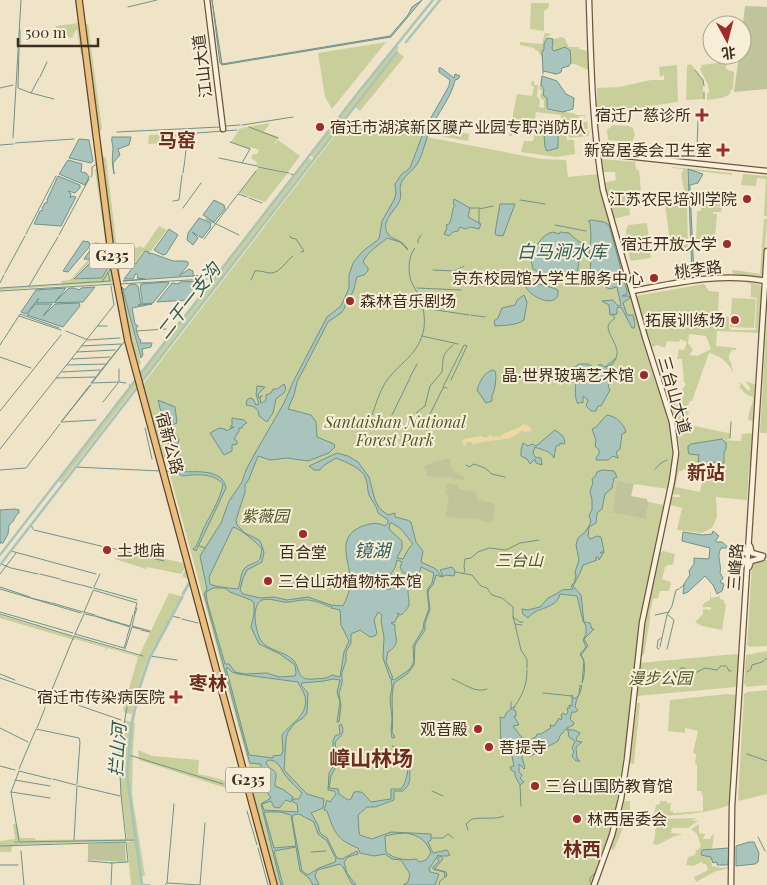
<svg xmlns="http://www.w3.org/2000/svg" width="767" height="885" font-family="'Playfair Display','Noto Sans SC',serif">
<rect width="100%" height="100%" fill="#f0e4c8"/>
<g fill="#c9cf9b" fill-rule="evenodd">
<polygon points="531,3 549,3 549,7 544,11 544,31 530,29"/>
<polygon points="78,23 79,24 82,55 81,55 77,30 76,30 72,38 69,37 67,40 63,39 66,31 55,32 56,26"/>
<polygon points="86,24 88,24 102,129 100,131 98,129"/>
<polygon points="545,33 552,34 546,37 544,50 552,49 553,39 562,37 565,39 569,47 579,47 579,49 588,51 588,70 575,64 570,64 570,50 565,47 561,72 554,75 551,72 543,71 542,58 538,51 535,50 534,48 520,45 520,42 542,44"/>
<polygon points="386,42 332,109 325,97 318,53"/>
<polygon points="397,45 399,48 314,158 310,155"/>
<polygon points="398,52 404,57 360,111 355,107"/>
<polygon points="727,62 726,69 734,72 733,89 731,90 729,95 722,98 707,100 707,94 709,92 708,85 700,69 702,66 700,65"/>
<polygon points="691,64 703,81 703,99 686,100 687,65"/>
<path d="M 677,65 L 678,102 C 661,104 610,114 597,108 L 597,88 L 619,87 L 651,80 L 664,80 L 664,75 L 660,77 L 659,67 Z"/>
<polygon points="541,77 541,85 544,89 543,92 547,98 546,110 573,113 577,115 585,115 585,119 584,116 579,116 578,122 586,122 587,120 588,129 578,130 578,132 587,132 589,130 589,136 569,138 568,128 560,125 561,115 536,112 535,119 557,122 559,126 553,125 566,129 567,140 574,140 575,154 556,157 521,152 524,141 533,141 537,125 552,124 537,124 516,120 512,136 509,136 517,94 532,96 534,86 531,86 532,81 534,81 534,85 538,85 537,96 540,100 539,107 544,108 544,100 541,99 540,94 543,92 539,89"/>
<polygon points="270,123 264,132 279,137 272,147 278,140 300,156 288,172 256,166 257,162 251,158 253,154 257,154 259,150 251,147 250,149 231,142 240,128 244,129 242,128"/>
<path d="M 343,125 L 416,135 L 541,159 L 566,160 L 568,177 L 599,174 L 670,417 C 673,445 674,462 668,489 L 634,484 L 631,496 L 630,483 L 617,482 L 612,513 L 646,519 L 649,502 L 664,505 L 638,627 L 632,702 L 615,814 L 609,837 L 592,885 L 278,885 L 247,773 L 250,770 L 166,460 L 163,458 L 143,384 Z"/>
<polygon points="613,125 629,126 633,128 635,135 632,142 608,140 607,130"/>
<polygon points="433,127 469,134 468,141 429,134"/>
<polygon points="185,133 184,142 148,144 149,135"/>
<polygon points="103,156 106,158 121,282 119,281 116,266 102,157"/>
<polygon points="308,157 312,160 142,380 140,374"/>
<polygon points="602,159 636,162 635,165 637,170 639,170 641,190 628,194 630,215 613,219 612,213 613,211 611,209 604,183 616,180 615,172 603,172"/>
<polygon points="97,167 99,167 115,282 0,290 0,288 62,285 61,281 70,280 89,259 93,259 74,278 74,280 102,278 108,266 107,262 108,259 95,170"/>
<polygon points="259,167 288,173 265,202 239,193"/>
<polygon points="672,167 732,173 732,175 687,170 689,200 687,201 688,249 671,251 665,203 686,201 681,173 683,172 683,169 672,168"/>
<polygon points="743,174 767,176 767,216 764,216 766,179 757,178 756,186 741,185"/>
<polygon points="701,200 725,203 725,207 708,206 722,208 721,212 713,212 713,214 717,214 715,237 714,237 713,242 696,241 697,211 701,211"/>
<polygon points="764,219 767,219 763,277 733,274 732,270 735,270 760,274"/>
<path d="M 647,223 L 651,258 L 631,261 C 626,247 623,238 628,225 Z"/>
<polygon points="159,226 167,230 151,251 143,252 133,265 122,258 119,255 126,245 137,248 139,246 144,248"/>
<path d="M 744,282 L 759,284 L 763,289 L 760,333 L 717,331 L 716,346 L 736,348 L 736,350 L 732,350 L 729,355 L 729,360 L 731,362 L 733,373 C 728,362 721,356 709,353 L 692,401 L 690,401 L 687,408 L 679,404 L 684,395 L 681,392 L 686,384 L 684,382 L 682,359 L 677,359 L 679,349 L 684,350 L 687,342 L 680,339 L 679,342 L 667,341 L 665,348 L 657,345 L 651,348 L 636,296 L 704,284 L 709,291 L 719,292 L 718,315 L 729,317 L 729,328 L 731,330 L 755,330 L 757,329 L 755,328 L 757,298 L 751,297 L 751,284 ZM 689,334 L 706,336 L 711,349 L 697,356 L 689,355 L 693,350 L 688,343 Z"/>
<polygon points="120,286 122,287 141,363 139,365 133,347"/>
<polygon points="732,298 756,299 754,328 730,327"/>
<polygon points="767,314 767,433 761,433 760,432"/>
<polygon points="137,379 138,384 61,483 58,480"/>
<path d="M 745,381 L 757,385 L 752,467 L 749,467 L 747,500 L 716,497 L 717,517 L 712,528 L 702,533 L 677,530 L 682,508 L 670,505 L 671,497 L 680,497 L 680,495 L 671,494 L 680,451 L 677,428 L 679,427 L 668,399 L 689,412 L 685,424 L 728,433 L 730,433 L 730,439 L 727,440 L 722,439 L 723,440 L 741,441 L 742,434 L 752,433 L 753,421 L 748,420 C 748,411 753,406 753,397 L 747,395 L 739,387 L 741,385 L 738,382 L 742,384 L 748,391 L 751,389 ZM 683,469 L 698,472 L 697,475 L 702,477 L 702,483 L 700,492 L 675,487 L 679,471 L 682,471 Z"/>
<polygon points="663,551 675,554 673,565 668,565 665,567 662,579 671,582 669,591 660,591 658,598 653,599 650,613 650,619 645,650 644,654 642,656 640,655 644,622 647,618 646,615 659,554"/>
<polygon points="118,552 136,556 137,553 184,563 183,564 187,565 189,580 182,576 186,568 185,568 181,574 147,567 146,569 115,559"/>
<polygon points="756,560 767,560 767,646 750,647 747,645 752,565"/>
<polygon points="710,591 711,598 720,596 720,599 724,600 724,603 726,604 722,630 702,626 695,622 703,614 703,609 711,610 711,607 702,607 704,603 710,600"/>
<polygon points="169,593 181,596 147,659 140,680 132,714 125,713 123,710 138,657 108,648 104,652 106,648 75,639 74,640 0,618 0,615 139,656"/>
<polygon points="767,651 767,685 746,687 744,683 746,655"/>
<polygon points="736,654 740,656 736,687 637,696 639,663"/>
<polygon points="767,690 767,794 738,801 744,694 747,692"/>
<path d="M 727,694 L 737,695 L 730,804 C 714,815 643,819 624,814 L 622,810 L 624,801 L 630,801 L 630,811 L 640,811 L 640,814 L 654,814 L 656,805 L 660,804 L 660,801 L 667,801 L 667,803 L 671,803 L 670,811 L 673,811 L 673,813 L 703,811 L 703,797 L 701,791 L 697,791 L 697,765 L 695,764 L 696,754 L 693,753 L 698,731 L 685,728 L 685,733 L 668,731 L 670,700 Z"/>
<polygon points="637,703 640,703 634,764 629,763"/>
<polygon points="124,720 135,723 133,750 132,795 145,876 141,876 142,885 131,885 127,842 134,841 127,840 121,792 120,758 118,754"/>
<path d="M 138,750 L 152,756 L 199,760 L 198,774 C 215,778 219,777 234,786 L 232,790 L 139,760 Z"/>
<polygon points="625,818 656,819 697,818 691,820 698,821 688,828 672,828 671,833 681,834 681,835 675,836 657,845 653,844 655,836 656,821 626,820 614,850 610,849 620,820"/>
<polygon points="13,824 17,824 20,838 35,838 36,840 125,839 125,841 15,845 12,847 11,852 0,852 0,841 15,839"/>
<polygon points="699,824 699,833 705,834 703,839 710,839 712,835 714,834 712,849 701,850 701,856 711,856 712,866 722,868 729,867 729,868 714,872 696,882 694,877 708,870 706,864 703,864 702,862 693,866 686,865 688,857 695,855 696,850 698,850 701,846 697,834 691,829"/>
</g>
<path fill="#ecd9a5" d="M 524,424 L 529,426 L 532,431 L 525,432 L 522,430 C 508,445 489,437 473,445 L 472,442 L 467,442 L 464,447 L 462,440 L 464,439 L 481,436 L 486,438 L 490,435 L 493,437 L 496,436 L 499,437 C 507,431 516,430 524,424 Z"/>
<g fill="#bfc49a">
<polygon points="745,6 767,7 767,89 734,92 739,55 742,55 742,32"/>
<polygon points="450,458 450,465 456,474 464,476 465,480 453,479 452,477 438,478 427,476 427,470 423,467 434,462"/>
<polygon points="617,481 633,484 631,496 647,499 647,501 649,502 646,519 612,513"/>
<polygon points="447,483 458,485 460,489 476,492 477,499 495,504 493,518 490,523 476,519 446,517 449,495 446,494"/>
<polygon points="125,842 126,862 88,860 88,844"/>
</g>
<g fill="#a9c4bc" stroke="#6f938a" fill-rule="evenodd">
<polygon points="212,0 222,64 390,36 408,15 412,7 422,0 391,37 222,65 220,63"/>
<polygon points="547,38 553,39 552,49 554,51 565,47 570,50 571,62 569,66 562,68 561,72 557,74 543,71 542,51 544,50 544,44"/>
<path d="M 439,68 L 441,68 L 454,78 L 455,74 L 460,76 L 458,79 L 455,80 C 452,96 438,113 431,128 C 425,139 424,153 417,164 C 413,171 406,174 402,181 C 398,189 402,193 400,200 C 398,208 379,221 388,234 C 391,240 403,239 408,250 L 400,242 L 387,238 C 379,245 367,252 363,262 L 368,268 L 368,271 L 364,275 L 357,277 C 354,285 355,294 347,299 L 344,309 L 341,313 L 328,322 L 297,382 L 294,395 L 288,409 L 311,415 L 316,422 L 317,437 L 334,444 L 335,447 L 329,453 L 308,461 L 287,458 L 270,460 L 258,456 L 249,479 L 245,485 L 245,492 L 236,520 L 237,525 L 245,533 L 259,540 L 261,543 L 264,552 L 262,562 L 247,570 L 243,578 L 240,590 L 243,594 L 260,598 L 274,597 L 287,600 L 308,597 L 331,605 L 329,607 C 323,603 310,599 303,600 C 297,600 291,603 284,602 C 277,601 269,598 262,600 C 250,605 256,635 262,642 C 270,651 283,651 292,659 C 302,667 294,681 314,679 C 321,678 325,680 332,675 L 340,677 L 344,652 L 349,641 L 341,625 L 340,610 L 331,608 L 332,605 L 343,606 C 346,600 350,591 350,584 C 352,563 333,537 363,526 C 372,523 377,522 385,526 L 388,523 L 388,520 L 378,513 C 377,506 372,501 369,495 C 367,489 368,484 366,479 C 363,468 345,462 336,458 L 323,466 L 320,470 L 314,470 L 309,466 L 337,453 L 348,456 L 358,462 L 369,477 L 375,500 L 380,509 L 388,515 L 395,513 L 395,517 L 407,520 L 411,522 L 416,542 L 423,551 L 421,562 L 436,569 L 441,576 L 443,576 L 440,570 L 452,567 L 455,571 L 454,576 L 446,575 L 442,577 L 436,575 L 433,585 L 429,589 L 428,594 L 430,609 L 425,623 L 425,630 L 415,645 L 414,665 L 407,674 L 394,683 C 390,699 394,716 392,732 L 395,737 L 394,738 L 392,738 L 391,731 L 392,718 L 390,699 L 392,687 L 391,679 L 394,680 L 409,670 L 414,662 L 413,646 L 423,629 L 424,622 L 429,609 L 427,590 L 432,583 L 434,573 L 421,567 L 420,571 L 413,577 L 406,573 L 403,573 L 400,567 L 402,562 L 397,560 L 395,568 L 387,579 L 386,588 L 389,590 L 399,580 L 408,582 C 410,589 409,582 408,590 C 408,603 413,605 401,615 L 397,613 L 399,616 L 397,617 L 395,622 L 391,623 L 395,625 C 394,638 402,643 388,652 L 386,662 L 393,678 L 390,678 L 383,658 L 384,637 L 381,621 L 382,615 L 378,612 L 374,620 L 377,633 L 375,636 L 370,637 L 360,630 L 351,634 L 351,643 L 346,652 L 346,661 L 342,672 L 342,683 L 339,693 L 341,705 L 339,722 L 337,722 L 340,702 L 337,692 L 340,680 L 333,679 L 324,681 L 302,683 L 301,685 L 308,693 L 307,713 L 303,718 L 295,723 L 288,732 L 286,738 L 284,770 L 307,794 L 324,799 L 323,808 L 311,813 L 318,825 L 320,833 L 327,838 L 337,858 L 342,859 L 357,851 L 358,854 L 348,857 L 344,862 L 347,873 L 356,885 L 352,884 L 343,867 L 340,864 L 317,870 L 315,876 L 319,885 L 313,885 L 309,878 L 300,871 L 296,847 L 274,851 L 283,885 L 281,885 L 261,804 L 271,798 L 266,791 L 261,766 L 260,764 L 250,763 L 249,760 L 206,601 L 204,594 L 207,589 L 200,556 L 221,523 L 229,501 L 242,482 L 246,470 L 254,455 L 284,403 L 293,382 L 327,317 L 341,306 L 349,288 L 349,275 L 353,263 L 363,251 L 379,239 L 382,221 L 394,200 L 396,194 L 395,184 L 401,175 L 410,168 L 425,128 L 449,86 L 450,80 L 439,72 ZM 390,523 L 392,523 L 401,529 L 413,544 L 409,548 L 403,559 L 397,558 L 402,548 L 402,541 L 389,529 ZM 233,527 C 239,528 258,543 262,549 L 260,559 C 256,564 251,563 246,567 C 240,572 241,582 238,589 C 231,588 214,587 210,584 L 209,577 ZM 213,588 L 225,588 L 230,592 L 251,600 L 254,603 L 254,614 L 251,627 L 259,644 L 280,654 L 295,665 L 296,673 L 295,676 L 279,677 L 267,673 L 245,674 L 235,672 L 229,664 L 225,664 L 207,601 L 206,592 ZM 226,668 L 228,668 L 232,672 L 238,674 L 298,682 C 300,687 303,690 305,696 C 309,715 292,722 282,735 L 283,751 L 281,755 L 273,756 L 273,758 L 249,755 ZM 268,760 C 279,760 280,768 285,775 C 290,782 297,787 302,793 L 299,799 L 293,799 L 293,802 L 297,804 L 298,812 L 264,810 L 262,804 L 271,801 L 274,807 C 282,810 281,804 286,800 L 291,802 L 293,797 L 284,790 L 275,786 C 274,782 277,779 276,774 C 275,769 268,769 266,763 ZM 264,812 L 280,812 L 291,815 L 296,846 L 274,848 ZM 299,814 L 314,822 L 318,834 L 327,841 L 336,859 L 335,862 L 319,868 L 308,875 L 302,871 L 292,818 L 293,815 Z"/>
<polygon points="542,76 557,81 566,94 574,98 573,109 563,112 547,109 547,98 543,95 544,89 541,85"/>
<polygon points="551,126 555,127 558,130 558,148 547,151 545,147 544,134"/>
<path d="M 112,137 L 131,137 L 129,145 L 118,149 L 120,155 L 113,163 L 114,174 C 112,162 112,161 113,149 C 113,144 111,142 112,137 Z"/>
<polygon points="79,139 89,140 93,161 91,163 69,158"/>
<polygon points="68,160 82,164 81,172 86,173 89,177 85,185 59,174"/>
<polygon points="688,169 703,174 698,183 690,185 690,188 694,275 692,275"/>
<polygon points="58,176 80,185 80,188 75,193 68,191 71,194 70,198 72,196 76,197 61,226 34,224 40,211 43,210 42,208 45,203 48,202 47,200"/>
<path d="M 454,199 L 470,208 L 468,217 L 481,224 L 479,229 L 470,227 L 465,229 L 460,227 L 458,231 L 453,232 L 449,236 L 444,234 L 447,228 L 446,225 L 449,224 C 453,217 451,210 455,205 L 453,204 Z"/>
<polygon points="214,200 224,205 225,209 214,222 203,215"/>
<polygon points="500,204 515,204 503,236 496,235 495,233"/>
<polygon points="199,218 211,223 210,228 202,238 192,232 198,238 193,245 187,240 188,233"/>
<polygon points="591,220 604,222 609,225 627,291 627,294 622,296 629,296 630,298 623,303 627,315 633,315 635,324 634,328 632,328 621,307 617,308 617,314 610,315 609,305 602,301 613,300 618,306 621,305 617,287 609,289 595,280 590,274 591,260 589,252 591,238 590,223 588,221"/>
<polygon points="169,229 178,235 166,254 163,255 154,250"/>
<path d="M 553,232 L 559,234 L 560,232 L 569,233 L 579,242 L 585,243 L 580,253 L 577,275 L 564,276 L 557,273 L 547,276 L 533,269 L 530,256 C 536,248 541,234 553,232 Z"/>
<polygon points="83,241 89,242 90,246 68,272 63,271"/>
<polygon points="95,243 104,244 106,260 84,259"/>
<polygon points="145,251 149,252 149,254 151,253 173,261 185,261 188,262 188,265 179,276 189,269 193,271 193,276 206,275 123,281 145,279 137,278 138,276 136,273 133,279 124,279"/>
<polygon points="95,261 104,261 107,263 107,269 102,278 74,279 88,265"/>
<polygon points="202,281 187,300 157,302 172,283 179,284 180,282"/>
<path d="M 168,282 L 169,283 L 153,303 L 142,304 C 143,297 139,291 141,284 Z"/>
<path d="M 527,283 C 536,283 549,286 558,290 C 560,311 528,297 525,285 Z"/>
<polygon points="135,284 138,286 141,304 138,305 152,304 132,308 135,324 138,326 136,329 139,339 141,340 140,343 152,343 151,347 142,349 143,355 141,358 122,287 125,290 129,285"/>
<polygon points="95,287 83,302 36,303 39,298 26,314 21,312 36,290 66,288 55,302 69,288 74,288 79,290 81,288"/>
<path d="M 524,295 L 527,302 L 524,320 C 515,326 505,325 495,326 L 494,321 L 498,318 L 502,308 L 515,305 L 517,300 Z"/>
<polygon points="79,303 80,306 63,327 27,315 35,304 52,304 43,316 55,304"/>
<path d="M 616,358 L 613,364 L 606,367 L 612,378 L 608,386 L 610,390 L 601,406 L 598,406 L 596,411 L 591,411 L 586,406 L 588,400 L 583,396 L 583,403 L 580,402 L 578,404 C 573,395 577,387 575,377 L 572,376 L 572,369 L 579,364 L 588,364 L 595,368 L 600,364 L 605,367 Z"/>
<path d="M 492,370 L 495,371 C 497,376 495,392 492,395 L 492,401 L 486,403 L 477,390 C 480,381 483,374 492,370 Z"/>
<path d="M 284,384 C 289,393 281,394 276,399 L 273,413 L 267,422 L 259,416 C 259,407 252,406 246,405 L 247,400 L 250,398 L 253,399 L 256,405 L 259,404 L 256,394 L 257,386 L 265,387 L 258,394 L 259,398 L 263,395 L 260,398 L 261,403 L 266,401 L 266,395 L 271,393 L 273,389 L 277,389 Z"/>
<polygon points="158,400 175,407 177,423 172,425 173,431 179,439 177,446 172,448 169,444"/>
<path d="M 607,415 C 616,416 624,424 626,432 L 622,434 L 620,449 L 616,452 L 618,458 L 613,456 L 608,460 L 596,460 L 596,458 L 599,454 L 599,450 L 595,446 L 596,440 L 592,429 C 597,428 602,419 607,415 Z"/>
<polygon points="232,418 244,420 247,423 243,425 242,428 239,428 239,431 234,439 237,441 237,444 232,445 232,451 224,455 210,433 219,428 225,429 226,431 234,427 230,427 232,425"/>
<path d="M 555,430 L 563,436 L 565,442 L 564,444 L 560,443 L 560,445 L 556,446 L 554,458 C 550,450 541,450 535,447 L 533,453 L 535,457 L 541,458 L 542,465 L 536,463 L 535,459 L 530,464 L 527,459 L 521,456 L 521,450 L 523,443 L 528,446 L 532,444 L 536,446 Z"/>
<polygon points="722,439 726,443 726,449 724,452 724,463 714,462 707,467 705,463 698,462 699,455 689,454 688,450 688,446 691,444"/>
<path d="M 602,470 L 614,471 L 617,477 L 613,479 L 614,481 L 612,485 L 613,487 L 605,494 L 602,509 L 597,513 L 596,523 L 589,527 L 588,536 L 590,539 L 597,536 L 601,537 L 604,551 L 600,553 L 604,552 L 599,560 L 598,557 L 595,558 L 597,560 L 583,565 C 581,572 577,579 573,586 L 581,595 L 584,622 L 590,623 L 592,629 L 594,629 L 584,639 L 588,646 L 581,655 C 586,662 585,675 582,683 L 584,661 L 580,654 L 586,647 L 583,640 L 586,634 L 586,626 L 583,621 L 577,596 L 560,594 C 556,610 537,606 528,618 L 523,614 L 522,609 L 528,610 L 540,607 L 548,598 L 558,593 L 562,590 L 573,589 L 571,586 L 574,583 L 576,576 L 575,572 L 579,560 L 576,545 L 578,538 L 586,531 L 591,522 L 589,515 L 592,510 L 592,500 L 590,491 L 593,483 L 592,479 L 596,475 L 597,472 Z"/>
<path d="M 179,472 C 194,472 223,468 226,488 L 196,551 L 193,549 C 198,545 200,537 202,532 C 208,518 221,499 223,484 C 214,473 196,474 182,476 L 179,474 Z"/>
<path d="M 15,509 L 19,510 L 19,513 C 15,515 15,521 9,525 L 8,534 L 3,543 L 0,543 L 0,510 Z"/>
<path d="M 713,531 L 719,536 L 716,540 L 716,542 L 722,542 L 729,548 L 721,548 C 716,557 722,564 720,573 L 723,578 L 720,582 L 724,584 L 722,591 L 717,594 L 713,585 L 705,576 L 688,592 L 683,594 L 684,584 L 690,575 L 689,571 L 694,564 L 694,558 L 709,559 L 710,548 L 682,541 L 683,532 L 703,535 L 712,534 Z"/>
<path d="M 580,685 L 582,686 C 580,694 576,699 575,707 L 578,710 L 576,712 L 572,712 L 570,719 L 574,723 L 573,725 L 567,728 L 570,730 L 574,730 L 580,733 L 576,739 L 577,741 L 582,742 L 576,747 L 577,759 L 580,761 L 576,761 L 572,756 L 574,752 L 572,748 L 575,741 L 569,737 L 568,730 L 566,729 L 560,736 L 558,741 L 531,756 L 529,756 L 524,749 L 522,750 L 522,758 L 525,768 L 524,769 L 519,764 L 519,772 L 522,775 L 520,778 L 524,782 L 520,785 L 515,776 L 515,772 L 511,770 L 510,767 L 514,766 L 511,751 L 501,746 L 500,717 L 504,718 L 507,712 L 515,706 L 513,710 L 516,711 L 516,716 L 514,716 L 519,725 L 513,726 L 522,738 L 531,739 L 536,737 L 537,734 L 541,734 L 551,728 L 550,725 L 554,726 L 559,718 L 561,720 L 562,718 L 561,715 L 563,713 L 566,715 L 568,712 L 567,708 L 570,708 L 569,705 L 572,706 L 572,695 L 574,699 L 579,695 Z"/>
<path d="M 341,724 C 346,732 341,736 335,742 L 338,763 L 331,776 L 329,788 L 338,789 L 339,794 L 348,800 L 351,799 L 354,792 C 364,790 365,796 371,802 L 391,799 L 391,789 L 401,789 C 406,785 410,765 407,759 C 405,753 395,750 392,746 C 405,749 410,755 410,769 C 409,780 412,782 403,791 L 394,791 L 394,800 L 375,807 L 367,807 L 358,815 L 359,832 L 360,835 L 372,839 L 391,832 L 431,834 L 431,840 L 428,842 L 433,853 L 447,850 L 450,855 L 448,856 L 437,856 L 441,856 L 443,859 L 435,868 L 435,869 L 446,872 L 447,876 L 445,877 L 444,872 L 433,869 L 433,867 L 439,861 L 437,857 L 429,869 L 430,872 L 439,874 L 435,885 L 403,885 L 408,882 L 410,874 L 401,860 L 392,859 L 385,854 L 374,856 L 360,853 L 358,848 C 337,840 334,832 327,811 L 324,810 L 327,800 L 330,802 L 336,794 L 334,791 L 328,790 L 329,773 L 336,762 L 333,748 L 333,741 L 335,736 L 340,734 L 339,725 ZM 406,833 C 420,836 426,840 431,853 L 426,860 L 420,862 L 416,859 C 406,861 394,859 386,852 L 385,836 L 394,834 Z"/>
<polygon points="749,842 754,842 759,853 758,862 755,864 736,866 736,846"/>
<polygon points="729,848 728,865 717,865 717,862 713,863 711,857 701,855 702,850"/>
</g>
<g fill="none" stroke-linecap="round" stroke-linejoin="round">
<g stroke="#6f938a" stroke-width="1">
<polyline points="128,7 157,0"/>
<polyline points="20,46 20,30"/>
<polyline points="19,48 18,88 31,93 39,78"/>
<polyline points="695,70 703,80 704,86"/>
<polyline points="543,74 543,71"/>
<polyline points="40,77 47,62"/>
<polyline points="0,88 13,85"/>
<polyline points="31,93 54,99"/>
<polyline points="704,99 704,92"/>
<polyline points="242,125 293,117"/>
<polyline points="226,126 240,125"/>
<polyline points="249,127 278,138"/>
<polyline points="117,132 220,127"/>
<polyline points="13,138 21,0"/>
<polyline points="230,142 250,149 242,163"/>
<polyline points="15,143 74,139"/>
<polyline points="0,145 13,144"/>
<polyline points="694,156 697,146 698,121"/>
<polyline points="185,158 186,150 197,133 237,130"/>
<polyline points="219,158 257,166"/>
<polyline points="258,167 289,173"/>
<polyline points="183,173 185,159"/>
<polyline points="291,174 294,175"/>
<polyline points="91,177 92,175 92,167 97,164"/>
<polyline points="239,193 256,171"/>
<polyline points="249,198 262,203"/>
<polyline points="520,200 545,204"/>
<polyline points="173,201 179,200 182,175"/>
<polyline points="183,208 201,183"/>
<polyline points="470,208 480,208"/>
<polyline points="206,219 239,235"/>
<polyline points="479,224 479,209 493,206"/>
<polyline points="555,225 586,231"/>
<polyline points="26,234 56,176"/>
<polyline points="59,235 89,179"/>
<polyline points="290,236 291,238 296,239 304,251 301,252"/>
<polyline points="204,239 238,194 247,197"/>
<polyline points="418,243 418,240 421,235"/>
<polyline points="433,270 454,271 464,266"/>
<polyline points="5,273 25,236"/>
<polyline points="108,273 110,281"/>
<polyline points="209,279 213,280"/>
<path d="M 251,280 L 255,271 C 261,270 265,273 271,273 C 280,273 286,261 293,256"/>
<polyline points="102,282 111,268"/>
<polyline points="0,283 4,275"/>
<polyline points="119,284 207,279"/>
<polyline points="29,286 58,237"/>
<polyline points="0,288 110,281"/>
<polyline points="417,288 461,290"/>
<polyline points="0,291 115,284"/>
<polyline points="423,308 469,315"/>
<path d="M 612,314 L 615,318 C 613,320 610,321 609,324 C 604,332 622,347 616,358"/>
<polyline points="471,315 484,317"/>
<polyline points="19,316 61,330"/>
<polyline points="485,317 486,316"/>
<polyline points="98,326 107,326"/>
<polyline points="66,331 88,340 120,338"/>
<polyline points="137,331 166,329"/>
<polyline points="422,336 458,344"/>
<polyline points="4,339 20,314 59,328"/>
<polyline points="0,345 3,340"/>
<polyline points="82,346 121,344"/>
<polyline points="77,352 115,350"/>
<polyline points="0,357 31,368"/>
<polyline points="72,359 110,357"/>
<polyline points="67,365 105,364"/>
<polyline points="62,372 100,370"/>
<polyline points="410,377 417,364"/>
<polyline points="56,378 95,377"/>
<polyline points="119,381 119,369"/>
<polyline points="91,383 122,344"/>
<polyline points="92,383 124,342"/>
<polyline points="92,383 119,382 126,383"/>
<polyline points="90,385 61,422 96,420"/>
<polyline points="129,385 131,386"/>
<polyline points="447,388 443,387 464,345 467,346 451,380"/>
<polyline points="103,402 118,383"/>
<polyline points="0,411 61,335"/>
<path d="M 372,415 C 376,404 379,393 385,383 C 398,363 419,356 424,328 C 425,320 424,309 421,302 C 419,294 414,288 411,281 C 408,271 408,256 415,248"/>
<polyline points="392,415 410,378"/>
<polyline points="62,421 91,385"/>
<path d="M 416,421 L 417,412 L 425,406 L 430,386 L 442,372 C 444,359 440,356 453,345"/>
<polyline points="425,424 443,388"/>
<polyline points="145,428 152,459"/>
<polyline points="730,438 731,422"/>
<polyline points="0,449 114,305 111,286"/>
<polyline points="466,465 469,467 474,464 485,468 492,474 505,477"/>
<polyline points="75,467 161,471"/>
<polyline points="655,469 661,463 667,460"/>
<polyline points="0,470 26,468 60,424"/>
<polyline points="165,471 179,473"/>
<polyline points="31,525 33,529"/>
<polyline points="34,530 109,548"/>
<polyline points="199,546 205,548"/>
<polyline points="111,548 164,561"/>
<polyline points="11,551 96,574"/>
<polyline points="1,564 11,568 38,574"/>
<polyline points="455,572 472,575 481,586 487,588 492,595 502,598 513,607 513,617 520,622 523,622"/>
<polyline points="0,574 16,553"/>
<polyline points="40,574 60,579"/>
<polyline points="463,574 465,571 464,567 465,559 471,558 478,552 489,548 506,550 520,543 539,540"/>
<polyline points="61,580 81,585"/>
<polyline points="82,585 92,588"/>
<polyline points="0,587 30,597"/>
<polyline points="94,587 100,574"/>
<polyline points="94,588 137,600"/>
<polyline points="680,588 684,585"/>
<polyline points="0,589 81,613"/>
<polyline points="93,590 137,603 134,614"/>
<polyline points="31,598 51,603"/>
<polyline points="52,603 83,612"/>
<polyline points="0,612 73,633"/>
<polyline points="84,612 93,591"/>
<polyline points="84,612 95,615"/>
<polyline points="0,614 72,636"/>
<polyline points="85,614 94,616"/>
<polyline points="655,615 669,612"/>
<polyline points="95,616 113,622"/>
<polyline points="96,616 130,626 133,615"/>
<polyline points="172,616 180,618"/>
<polyline points="134,617 137,608"/>
<polyline points="513,617 515,624 522,625"/>
<polyline points="134,618 132,626 150,631"/>
<polyline points="182,619 198,623"/>
<polyline points="114,622 130,627"/>
<polyline points="515,624 521,650 527,659 527,668"/>
<polyline points="141,630 150,632"/>
<polyline points="75,634 124,648 127,638"/>
<polyline points="75,634 84,614"/>
<polyline points="74,636 143,656"/>
<polyline points="127,637 130,627"/>
<polyline points="660,647 667,615 672,606 676,590 679,589"/>
<polyline points="125,649 132,627 140,629"/>
<polyline points="659,649 657,648 658,640 661,638"/>
<polyline points="667,649 674,620 668,615"/>
<polyline points="150,656 177,660"/>
<polyline points="722,666 726,666"/>
<polyline points="727,667 729,671 731,671"/>
<polyline points="672,671 677,672 681,668 685,668"/>
<polyline points="695,671 696,672"/>
<polyline points="697,672 705,668 717,670 721,666"/>
<polyline points="747,672 751,669 752,665 762,662 767,658"/>
<polyline points="0,674 15,680"/>
<polyline points="0,678 121,720"/>
<path d="M 452,679 C 462,682 475,694 487,689"/>
<polyline points="51,692 74,636"/>
<polyline points="543,693 572,696"/>
<polyline points="45,706 50,696"/>
<path d="M 515,706 C 523,694 527,685 527,670"/>
<polyline points="511,709 511,702"/>
<polyline points="0,728 28,742"/>
<polyline points="37,728 45,708"/>
<polyline points="747,754 767,761"/>
<polyline points="129,755 223,784"/>
<polyline points="0,766 15,770"/>
<polyline points="19,769 36,729 79,738 80,742 77,784"/>
<polyline points="53,779 76,785"/>
<polyline points="15,780 50,786"/>
<polyline points="520,785 521,806"/>
<polyline points="78,786 120,796"/>
<polyline points="432,791 443,796"/>
<polyline points="11,792 50,798"/>
<polyline points="247,811 257,845"/>
<path d="M 468,830 L 466,824 L 472,819 C 483,817 494,820 504,816"/>
<polyline points="758,837 765,851"/>
<polyline points="432,838 443,838 448,834 453,838"/>
<polyline points="74,840 77,786"/>
<polyline points="126,840 121,795 119,753 127,707"/>
<polyline points="19,841 11,792 19,771 51,779"/>
<polyline points="15,842 17,842"/>
<polyline points="19,842 137,840"/>
<polyline points="0,846 126,842 128,862 111,863"/>
<polyline points="258,848 268,885"/>
<polyline points="21,851 24,885"/>
<polyline points="311,852 326,851"/>
<polyline points="88,861 112,863 111,885"/>
<polyline points="0,865 18,865"/>
<polyline points="590,882 590,878 597,871"/>
<polyline points="167,883 174,804"/>
<polyline points="142,885 150,885"/>
<polyline points="165,885 167,883 200,885"/>
<polyline points="200,885 205,823"/>
<polyline points="439,885 440,881 445,877"/>
</g>
<g stroke="#a9c4bc" stroke-width="2.5">
<polyline points="406,42 440,0"/>
<polyline points="0,555 357,94 433,0"/>
<polyline points="0,565 397,52"/>
</g>
<g stroke="#a9c4bc" stroke-width="3">
<polyline points="183,594 191,580"/>
<polyline points="142,885 127,775 132,722 140,686 149,659 182,597"/>
</g>
<g stroke="#6f573f" stroke-width="7">
<g id="secondary">
<polyline points="207,0 223,129"/>
<path d="M 589,0 C 591,63 592,127 603,190 L 645,337 L 672,422 L 676,453 L 672,481 L 642,623 L 627,759 L 621,799 L 612,835 L 594,885"/>
<polyline points="598,153 767,171"/>
<path d="M 632,291 C 676,283 721,272 766,281"/>
<polyline points="750,546 752,553 763,556"/>
<polyline points="734,555 745,553 748,547"/>
<polyline points="734,557 743,559 747,564"/>
<polyline points="749,567 751,561 762,558"/>
<polyline points="731,885 732,806 767,251"/>
</g>
</g>
<g stroke="#5b4430" stroke-width="8">
<polyline id="trunk" points="79,0 111,252 128,341 274,885"/>
</g>
<use href="#secondary" stroke="#faf1dc" stroke-width="4.5"/>
<use href="#trunk" stroke="#eabe7c" stroke-width="5.5"/>
</g>
<g fill="#9e2a2b" stroke="#f7eed8" stroke-width="2">
<path d="M699.5 107.5h5v5h5v5h-5v5h-5v-5h-5v-5h5z"/>
<circle cx="320" cy="127" r="5"/>
<path d="M720.5 142.5h5v5h5v5h-5v5h-5v-5h-5v-5h5z"/>
<circle cx="747" cy="199" r="5"/>
<circle cx="727" cy="244" r="5"/>
<circle cx="654" cy="278" r="5"/>
<circle cx="350" cy="301" r="5"/>
<circle cx="735" cy="320" r="5"/>
<circle cx="644" cy="375" r="5"/>
<circle cx="303" cy="534" r="5"/>
<circle cx="107" cy="550" r="5"/>
<circle cx="268" cy="581" r="5"/>
<path d="M173.5 689.5h5v5h5v5h-5v5h-5v-5h-5v-5h5z"/>
<circle cx="478" cy="729" r="5"/>
<circle cx="489" cy="747" r="5"/>
<circle cx="535" cy="786" r="5"/>
<circle cx="577" cy="819" r="5"/>
</g>
<g text-anchor="middle" stroke-width="4" stroke-linejoin="round" paint-order="stroke">
<g fill="#f7eed8" stroke="#756857" stroke-width="1">
<rect x="89.5" y="243.5" width="45" height="25" rx="4"/>
<rect x="225.5" y="767.5" width="45" height="25" rx="4"/>
</g>
<g font-size="15" font-weight="bold" fill="#3d2e20">
<text x="112" y="261">G235</text>
<text x="248" y="785">G235</text>
</g>
<g font-size="16" fill="#3d2e20" stroke="#f7eed8">
<text transform="translate(202 66) rotate(-97)" y="6">江山大道</text>
<text transform="translate(698 269) rotate(-7)" y="6">桃李路</text>
<text transform="translate(675 395) rotate(74)" y="6">三台山大道</text>
<text transform="translate(170 443) rotate(75)" y="6">宿新公路</text>
<text transform="translate(735 567) rotate(-86)" y="6">三峰路</text>
</g>
<g font-size="16" fill="#3d2e20" stroke="#f7eed8" text-anchor="end">
<text x="691" y="121">宿迁广慈诊所</text>
<text x="330" y="133" text-anchor="start">宿迁市湖滨新区膜产业园专职消防队</text>
<text x="712" y="156">新窑居委会卫生室</text>
<text x="737" y="205">江苏农民培训学院</text>
<text x="717" y="250">宿迁开放大学</text>
<text x="644" y="284">京东校园馆大学生服务中心</text>
<text x="360" y="307" text-anchor="start">森林音乐剧场</text>
<text x="725" y="326">拓展训练场</text>
<text x="634" y="381">晶·世界玻璃艺术馆</text>
<text x="117" y="556" text-anchor="start">土地庙</text>
<text x="303" y="558" text-anchor="middle">百合堂</text>
<text x="278" y="587" text-anchor="start">三台山动植物标本馆</text>
<text x="165" y="703">宿迁市传染病医院</text>
<text x="468" y="735">观音殿</text>
<text x="499" y="753" text-anchor="start">菩提寺</text>
<text x="545" y="792" text-anchor="start">三台山国防教育馆</text>
<text x="587" y="825" text-anchor="start">林西居委会</text>
</g>
<g font-size="16" font-style="italic" fill="#4d5a26" stroke="#f7eed8">
<text x="395" y="428">Santaishan National<tspan x="395" dy="18">Forest Park</tspan></text>
<text x="265" y="522">紫薇园</text>
<text x="519" y="566">三台山</text>
<text x="660" y="684">漫步公园</text>
</g>
<g font-size="18" font-style="italic" fill="#2f5d5a" stroke="#f7eed8">
<text x="562" y="258">白马涧水库</text>
<text transform="translate(189 301) rotate(-52)" y="6">二干一支沟</text>
<text x="372" y="557">镜湖</text>
<text transform="translate(118 750) rotate(-86)" y="6">拦山河</text>
</g>
<g font-size="19" font-weight="bold" fill="#6b2e1e" stroke="#f7eed8">
<text x="177" y="147">马窑</text>
<text x="706" y="479">新站</text>
<text x="208" y="690">枣林</text>
<text x="582" y="856">林西</text>
</g>
<g font-size="21" font-weight="bold" fill="#6b2e1e" stroke="#f7eed8">
<text x="371" y="766">嶂山林场</text>
</g>
</g>
<g transform="translate(727 40) rotate(173)"><circle r="24" fill="#f7eed8" stroke="#ada18e"/>
<path d="M0-4L9 19L0 12L-9 19Z" fill="#9e2a2b"/>
<text y="-8" font-size="14" font-weight="bold" text-anchor="middle" fill="#3d2e20">北</text>
</g>
<path d="M18 38v8h80v-8" fill="none" stroke="#3d2e20" stroke-width="2.5"/>
<text x="25" y="38" font-size="15" fill="#3d2e20" stroke="#f7eed8" stroke-width="4" paint-order="stroke">500 m</text>
</svg>
